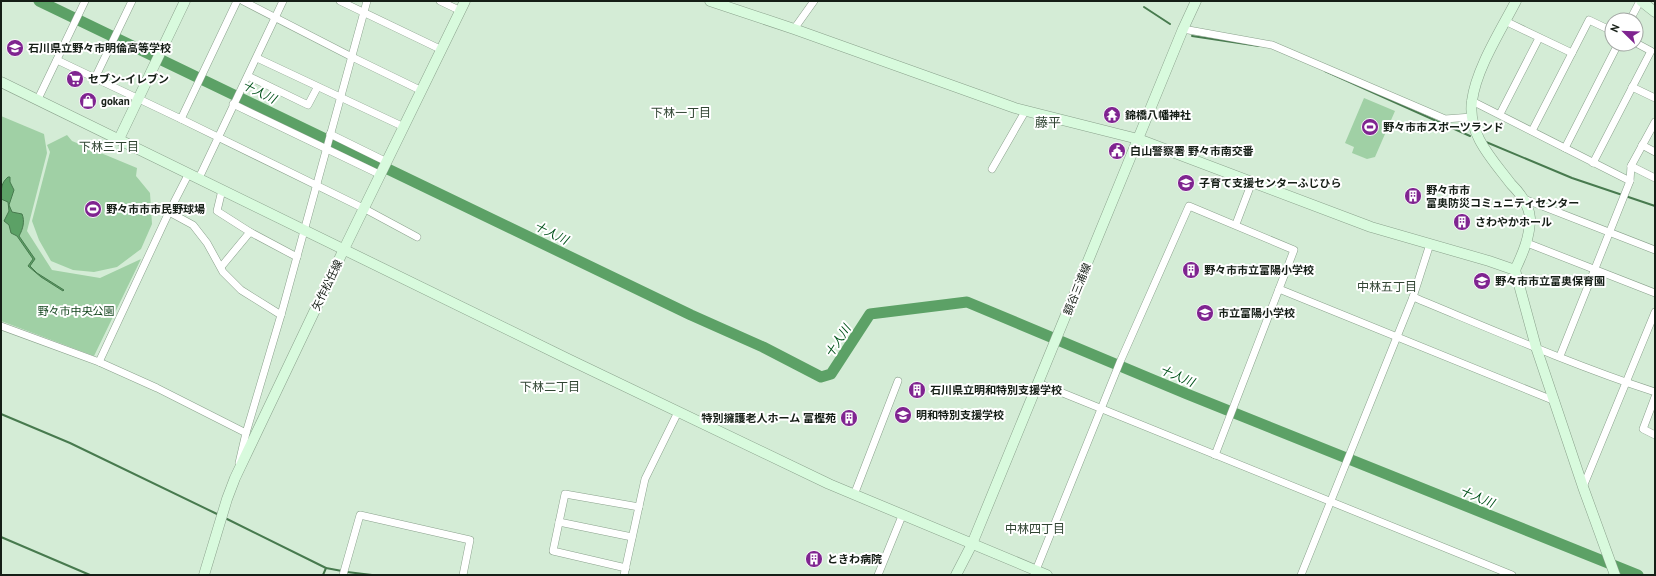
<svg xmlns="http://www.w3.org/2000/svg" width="1656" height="576" font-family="'PT Sans','Noto Sans JP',sans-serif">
<rect width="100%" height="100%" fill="#d4ecd6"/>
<g fill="#a0d0a5">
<polygon points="1364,98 1395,111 1375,157 1367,159 1352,153 1354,147 1345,143"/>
<polygon points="1,116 44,134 47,153 27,231 52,270 100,278 141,259 94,356 1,321"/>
<polygon points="67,135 72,141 137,168 136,176 150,193 152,224 141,249 117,267 94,272 73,270 51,261 39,240 32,221 50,152 47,145"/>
</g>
<path fill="#5ca166" stroke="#477a4e" d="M 8,177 L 10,177 L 10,182 L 14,190 L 9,205 L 12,212 L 22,214 C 25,221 23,229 19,236 L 35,259 L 30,266 L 37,273 L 64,290 L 63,291 L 41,277 L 28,266 L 33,259 L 17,236 L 11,233 L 9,225 L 4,221 L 9,211 L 8,202 L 1,199 C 1,189 1,183 8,177 Z"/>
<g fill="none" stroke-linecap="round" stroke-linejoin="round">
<g stroke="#477a4e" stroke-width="2">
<polyline points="1144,7 1170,24"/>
<polyline points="1192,36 1259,46"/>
<polyline points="1325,71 1470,136"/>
<polyline points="1486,142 1572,178 1655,206"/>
<polyline points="1,414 70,443 217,514"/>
<polyline points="225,518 326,568 342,571"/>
<polyline points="1,537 90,575"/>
<polyline points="347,572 372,575"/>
<polyline points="323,575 326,568"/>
</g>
<polyline stroke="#5ca166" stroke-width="11" points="39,1 691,315 763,347 821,377 831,374 870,314 967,302 1187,394 1638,575"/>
<g stroke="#8aa18c" stroke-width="8">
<g id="street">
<polyline points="243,1 350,56 422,91"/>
<polyline points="340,1 442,50"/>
<polyline points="440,1 461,11"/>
<polyline points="1630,20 1640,1"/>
<polyline points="1505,21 1572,53"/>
<polyline points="794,29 814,1"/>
<polyline points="1183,29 1272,45 1445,119 1472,117"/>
<polyline points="257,58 404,127"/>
<polyline points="57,60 181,119 237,1"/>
<polyline points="248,76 308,105 317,88"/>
<polyline points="95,78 132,1"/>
<polyline points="1632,87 1655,98"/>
<polyline points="38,99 85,1"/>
<polyline points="1472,101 1630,181"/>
<polyline points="233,104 381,175"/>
<polyline points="1500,114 1539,38"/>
<polyline points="181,119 365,209 417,237"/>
<polyline points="1532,131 1589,20 1612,31"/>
<polyline points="330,134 387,162"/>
<polyline points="1642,145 1655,152"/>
<polyline points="1565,148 1618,44"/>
<polyline points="1593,163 1651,51 1636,43"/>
<polyline points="1631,166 1655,178"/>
<polyline points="992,169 1026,110"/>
<polyline points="199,178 283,1"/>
<polyline points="1524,199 1655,250"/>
<polyline points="169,212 193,225 207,243 223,272 241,290 281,315"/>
<polyline points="1236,224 1252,182"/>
<polyline points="250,232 297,257"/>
<polyline points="1527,243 1655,293"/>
<polyline points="221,267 250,232 217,211 222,190"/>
<polyline points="1279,289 1555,401"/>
<path d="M 1413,297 C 1493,330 1573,365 1655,392"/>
<polyline points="1,326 99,362 157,388 246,433 239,463"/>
<polyline points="1560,356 1630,181 1631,166 1655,122"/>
<polyline points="99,362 169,212 189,173"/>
<polyline points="1038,383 1512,575"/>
<polyline points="1655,397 1643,429 1655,435"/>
<polyline points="246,433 281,315 367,1"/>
<polyline points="1583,487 1655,312"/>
<polyline points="854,495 898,381"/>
<polyline points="559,522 632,537"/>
<polyline points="626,568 553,551 565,494 639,507"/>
<polyline points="343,575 360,515 470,540 463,575"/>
<polyline points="624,575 645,479 678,412"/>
<polyline points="878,575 902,516"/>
<polyline points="1034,575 1120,362 1189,206 1294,250 1215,455"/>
<polyline points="1301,575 1413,297 1430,244"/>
</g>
</g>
<g stroke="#8aa18c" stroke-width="11">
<g id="secondary">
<path d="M 710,1 L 794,29 L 1015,108 L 1138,139 L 1371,227 L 1489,261 L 1515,270 C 1523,253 1530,237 1530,218 C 1529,204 1520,193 1511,184 C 1493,160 1467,134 1472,101 C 1476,69 1501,30 1516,1"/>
<polyline points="1641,1 1655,12"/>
<polyline points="1,82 568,359 829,484 1047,575"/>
<polyline points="119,139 185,1"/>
<polyline points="1515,270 1536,347 1583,487 1615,575"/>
<polyline points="204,575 227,499 235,478 344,249 465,1"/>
<polyline points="956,575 972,544 1183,29 1196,1"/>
</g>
</g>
<use href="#street" stroke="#fff" stroke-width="7"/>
<use href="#secondary" stroke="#d8fadd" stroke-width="10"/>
</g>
<defs>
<g id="school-disc" transform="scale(0.9)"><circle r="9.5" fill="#7f2490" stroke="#fff"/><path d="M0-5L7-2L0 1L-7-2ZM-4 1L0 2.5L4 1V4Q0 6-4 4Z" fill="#fff"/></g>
<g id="supermarket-disc" transform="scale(0.9)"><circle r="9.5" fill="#7f2490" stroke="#fff"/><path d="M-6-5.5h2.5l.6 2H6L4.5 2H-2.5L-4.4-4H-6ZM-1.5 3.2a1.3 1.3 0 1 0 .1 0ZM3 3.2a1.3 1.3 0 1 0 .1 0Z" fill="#fff"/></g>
<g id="shop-disc" transform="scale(0.9)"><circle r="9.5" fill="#7f2490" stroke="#fff"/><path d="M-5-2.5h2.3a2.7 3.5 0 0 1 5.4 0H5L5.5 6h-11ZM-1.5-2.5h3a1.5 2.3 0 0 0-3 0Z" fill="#fff"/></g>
<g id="temple-disc" transform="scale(0.9)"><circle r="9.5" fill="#7f2490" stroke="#fff"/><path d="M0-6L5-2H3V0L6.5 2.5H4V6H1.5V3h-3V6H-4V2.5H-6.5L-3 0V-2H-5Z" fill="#fff"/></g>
<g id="stadium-disc" transform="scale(0.9)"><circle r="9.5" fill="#7f2490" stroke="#fff"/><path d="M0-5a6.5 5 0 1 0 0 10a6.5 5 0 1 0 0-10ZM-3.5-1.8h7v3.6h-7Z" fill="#fff"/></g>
<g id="civic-disc" transform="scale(0.9)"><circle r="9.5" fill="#7f2490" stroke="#fff"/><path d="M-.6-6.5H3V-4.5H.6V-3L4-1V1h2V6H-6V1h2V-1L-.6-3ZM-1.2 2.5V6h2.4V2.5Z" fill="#fff"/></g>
<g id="building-disc" transform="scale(0.9)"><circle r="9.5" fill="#7f2490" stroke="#fff"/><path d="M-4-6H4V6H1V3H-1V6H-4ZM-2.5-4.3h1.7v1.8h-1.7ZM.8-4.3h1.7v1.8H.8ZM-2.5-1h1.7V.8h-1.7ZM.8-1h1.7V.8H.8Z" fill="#fff"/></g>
</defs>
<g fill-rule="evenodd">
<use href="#school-disc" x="15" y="48"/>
<use href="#supermarket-disc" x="75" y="79"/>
<use href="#shop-disc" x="88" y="101"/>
<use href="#temple-disc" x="1112" y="115"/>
<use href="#stadium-disc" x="1370" y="127"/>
<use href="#civic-disc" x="1117" y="151"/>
<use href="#school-disc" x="1186" y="183"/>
<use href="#building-disc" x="1413" y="196"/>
<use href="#stadium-disc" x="93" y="209"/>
<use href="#building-disc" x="1462" y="222"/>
<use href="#building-disc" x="1191" y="270"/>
<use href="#school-disc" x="1482" y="281"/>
<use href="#school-disc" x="1205" y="313"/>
<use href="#building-disc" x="917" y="390"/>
<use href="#school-disc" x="903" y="415"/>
<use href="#building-disc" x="849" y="418"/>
<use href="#building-disc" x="814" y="559"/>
</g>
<g text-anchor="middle" stroke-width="4" stroke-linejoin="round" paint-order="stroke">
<g font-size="11" font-weight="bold" fill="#151e16" stroke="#fff" text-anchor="start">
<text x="28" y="52">石川県立野々市明倫高等学校</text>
<text x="88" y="83">セブン-イレブン</text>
<text x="101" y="105">gokan</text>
<text x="1125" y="119">錦橋八幡神社</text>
<text x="1383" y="131">野々市市スポーツランド</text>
<text x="1130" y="155">白山警察署 野々市南交番</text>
<text x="1199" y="187">子育て支援センターふじひら</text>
<text x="1426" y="194">野々市市<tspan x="1426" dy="13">富奥防災コミュニティセンター</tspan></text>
<text x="106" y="213">野々市市市民野球場</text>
<text x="1475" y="226">さわやかホール</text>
<text x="1204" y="274">野々市市立富陽小学校</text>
<text x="1495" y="285">野々市市立富奥保育園</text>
<text x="1218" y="317">市立富陽小学校</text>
<text x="930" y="394">石川県立明和特別支援学校</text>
<text x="916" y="419">明和特別支援学校</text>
<text x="836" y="422" text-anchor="end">特別擁護老人ホーム 富樫苑</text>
<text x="827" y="563">ときわ病院</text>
</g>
<g font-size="11" fill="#151e16" stroke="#fff">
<text transform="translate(327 285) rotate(-64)" y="4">矢作松任線</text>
<text transform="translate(1077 289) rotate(-68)" y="4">額谷三浦線</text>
</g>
<g font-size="11" fill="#14461e" stroke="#fff">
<text x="76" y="315">野々市中央公園</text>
</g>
<g font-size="12" font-style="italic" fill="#00521a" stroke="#fff">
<text transform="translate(259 92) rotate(26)" y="4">十人川</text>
<text transform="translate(551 233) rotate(26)" y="4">十人川</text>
<text transform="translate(838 341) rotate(-57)" y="4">十人川</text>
<text transform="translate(1177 376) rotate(23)" y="4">十人川</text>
<text transform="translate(1477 497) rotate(22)" y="4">十人川</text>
</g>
<g font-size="12" fill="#314533" stroke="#fff">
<text x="681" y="117">下林一丁目</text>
<text x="109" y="151">下林三丁目</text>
<text x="1387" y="291">中林五丁目</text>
<text x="550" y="391">下林二丁目</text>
<text x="1035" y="533">中林四丁目</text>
</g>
<g font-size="13" fill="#314533" stroke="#fff">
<text x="1048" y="127">藤平</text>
</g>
</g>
<rect width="1656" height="576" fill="none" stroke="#151e16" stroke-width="4"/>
<g transform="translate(1624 32) rotate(293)"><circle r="19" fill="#ffffff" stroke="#a1a5a2"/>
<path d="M0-3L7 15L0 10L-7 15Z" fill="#7f2490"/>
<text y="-6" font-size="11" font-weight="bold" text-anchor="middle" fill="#151e16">N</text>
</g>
</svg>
